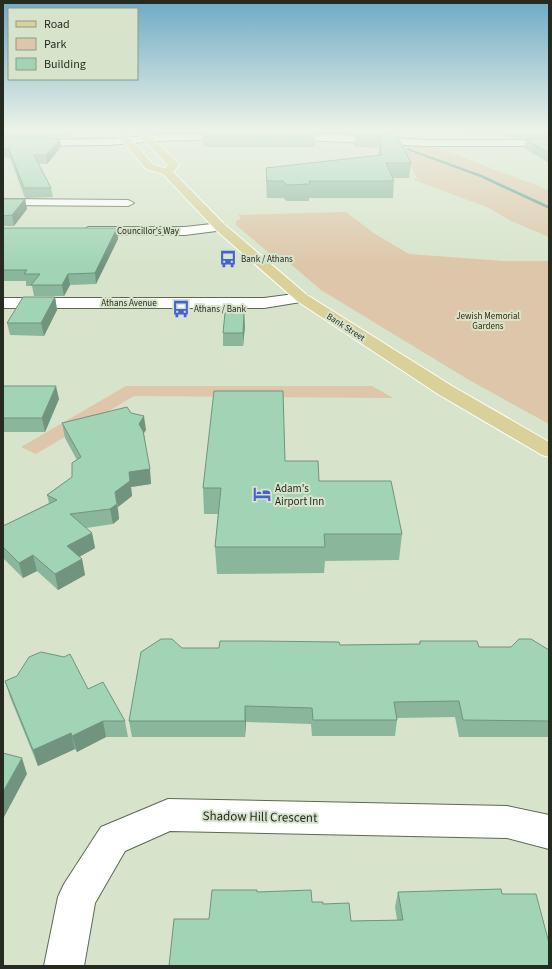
<svg xmlns="http://www.w3.org/2000/svg" width="552" height="969" font-family="'Source Sans 3',sans-serif">
<rect width="100%" height="100%" fill="#d7e4cb"/>
<g fill="#ddc6a9">
<polygon points="331,130 378,130 389,136 438,148 549,190 549,237 511,221 489,208 414,180 417,178 408,162 354,142 340,133 335,133"/>
<polygon points="346,212 375,234 409,254 504,261 549,261 549,424 469,380 321,290 287,261 275,258 236,225 236,221 241,218 238,215"/>
<polygon points="126,386 372,386 393,398 134,396 36,454 21,447"/>
</g>
<g fill="none" stroke-linecap="round" stroke-linejoin="round">
<polygon fill="#589b93" fill-rule="evenodd" points="407,148 482,175 549,206 549,209 480,177 407,150"/>
<g stroke="#5e6954" stroke-width="2">
<g id="minor">
<polygon points="234,134 239,137 237,139 157,141 108,145 3,146 3,140 108,139 157,135"/>
<polygon points="286,134 343,135 426,140 549,140 549,146 426,146 283,139 283,135"/>
<polygon points="3,199 128,200 134,203 128,206 3,205"/>
<polygon points="220,223 224,224 226,227 224,230 185,235 88,235 82,231 88,227 185,227"/>
<polygon points="302,293 307,295 310,298 307,301 264,308 3,308 3,298 264,298"/>
<polygon points="168,799 507,806 549,815 549,849 507,838 170,831 125,851 95,903 84,966 44,966 58,897 64,884 101,827"/>
</g>
</g>
<g stroke="#fff" stroke-width="2">
<polygon id="major" points="113,130 122,130 154,165 165,168 168,165 134,130 143,130 178,163 179,165 173,172 224,224 307,295 452,386 549,442 549,457 542,455 438,394 297,301 216,230 163,174 146,169"/>
</g>
<use href="#minor" fill="#fff" fill-rule="evenodd"/>
<use href="#major" fill="#d9d199" fill-rule="evenodd"/>
</g>
<g fill="#8ab69b">
<polygon points="3,130 74,130 74,132 69,137 3,138"/>
<polygon points="207,130 313,130 315,136 315,147 203,147 203,136"/>
<polygon points="351,130 421,130 396,132 411,163 409,178 393,178 394,181 393,198 309,198 309,201 287,201 283,198 267,198 266,184 266,168 379,156 379,147 355,147 354,143 355,134 352,134"/>
<polygon points="464,130 549,130 549,139 509,138 503,135 464,134"/>
<polygon points="3,139 60,139 61,147 47,164 39,164 51,188 53,197 25,198 10,158 3,157"/>
<polygon points="525,139 549,139 549,163 524,148"/>
<polygon points="3,199 25,199 27,209 14,226 3,226 4,228 117,228 118,239 96,284 70,285 64,296 34,296 32,286 26,286 26,281 3,281"/>
<polygon points="55,297 57,310 44,336 10,335 7,323"/>
<polygon points="245,326 243,346 223,346 223,333"/>
<polygon points="3,386 59,399 45,432 3,432"/>
<polygon points="131,413 146,430 144,433 151,484 131,487 132,496 118,507 119,519 113,524 86,528 92,533 95,548 79,557 82,559 85,575 58,590 37,571 23,578 3,558 3,526 49,503 47,495 72,477 77,460 65,438 62,423"/>
<polygon points="285,461 319,481 402,534 399,560 325,561 324,573 217,574 215,547 218,514 204,514 203,488"/>
<polygon points="420,641 479,647 549,650 549,737 459,737 455,717 397,718 397,720 395,736 312,736 311,724 246,722 245,737 132,737 129,721 182,648 219,648 340,645 419,644"/>
<polygon points="5,681 88,689 125,721 128,737 106,737 77,752 75,749 38,766 10,697"/>
<polygon points="257,892 323,904 351,921 397,920 395,907 398,892 502,894 549,943 209,919"/>
</g>
<g fill="#70947e">
<polygon points="68,130 74,130 74,132 69,137"/>
<polygon points="390,130 421,130 390,132"/>
<polygon points="60,139 61,147 47,164 46,155"/>
<polygon points="25,199 27,209 14,226 12,215"/>
<polygon points="117,228 118,239 96,284 95,273"/>
<polygon points="68,274 70,285 64,296 62,285"/>
<polygon points="55,297 57,310 44,336 41,323"/>
<polygon points="244,313 245,326 243,346 243,333"/>
<polygon points="56,386 59,399 45,432 42,418"/>
<polygon points="144,416 146,430 140,438 139,424"/>
<polygon points="150,469 151,484 131,487 132,496 118,507 115,492 129,472"/>
<polygon points="117,504 119,519 113,524 110,509"/>
<polygon points="92,533 95,548 70,562 67,546"/>
<polygon points="33,555 37,571 23,578 19,563"/>
<polygon points="82,559 85,575 58,590 55,574"/>
<polygon points="245,706 246,722 245,737"/>
<polygon points="103,721 106,737 77,752 72,736"/>
<polygon points="71,733 75,749 38,766 33,750"/>
<polygon points="22,758 27,774 3,819 3,792"/>
</g>
<g fill="#a0d4b4" stroke="#70947e">
<polygon points="258,130 315,131 315,136 203,136 204,131"/>
<polygon points="355,130 395,131 411,163 386,163 394,181 309,181 310,184 287,185 283,181 267,181 266,168 381,155 380,133 356,133"/>
<polygon points="509,130 549,130 549,131 510,130"/>
<polygon points="3,139 60,139 46,155 34,155 51,188 24,188 9,149 3,149"/>
<polygon points="525,139 549,139 549,153"/>
<polygon points="3,199 25,199 12,215 3,216"/>
<polygon points="3,228 117,228 95,273 68,274 62,285 31,285 40,274 24,274 27,270 3,270"/>
<polygon points="23,297 55,297 41,323 7,323"/>
<polygon points="225,313 244,313 243,333 223,333"/>
<polygon points="3,386 56,386 42,418 3,418"/>
<polygon points="214,391 283,391 285,461 318,461 319,481 391,481 402,534 324,534 325,547 215,547 221,488 203,488"/>
<polygon points="127,407 131,413 144,416 139,424 143,431 150,469 129,472 130,481 115,492 117,504 110,509 70,514 92,533 67,546 82,559 55,574 33,555 19,563 3,547 3,526 57,500 47,495 72,477 72,463 81,457 62,423"/>
<polygon points="161,639 172,639 182,648 219,648 220,641 258,641 339,642 340,645 420,644 420,641 477,641 479,647 511,647 519,639 531,639 549,650 549,721 463,720 459,701 394,702 397,720 313,720 312,708 245,706 245,721 129,721 141,652"/>
<polygon points="41,652 64,657 70,654 88,689 103,682 125,721 103,721 72,736 71,733 33,750 5,681 17,676 29,657"/>
<polygon points="3,753 22,758 3,792"/>
<polygon points="501,889 502,894 536,894 549,943 549,966 169,966 174,919 209,919 212,890 257,890 257,892 311,890 312,902 323,902 323,904 349,903 351,921 403,920 398,892"/>
</g>
<linearGradient id="sky" x2="0" y2="1"><stop stop-color="#6eaac6"/><stop offset="0.49" stop-color="#edf3e8"/><stop offset="1" stop-color="#edf3e8" stop-opacity="0"/></linearGradient>
<rect width="552" height="266" fill="url(#sky)"/>
<defs>
<g id="bus-bare" transform="scale(1.38)"><path d="M-5-6H5V4H4V6H2V4H-2V6H-4V4H-5ZM-3.5-4V0h7V-4ZM-3.5 1.2v1.5H-2V1.2ZM2 1.2v1.5H3.5V1.2Z" fill="#4461d4" stroke="#d7e4cb" stroke-width="2.5" paint-order="stroke"/></g>
<g id="hotel-bare" transform="scale(1.38)"><path d="M-6-4.5h1.5V1H6V5H4.5V3h-9V5H-6ZM-4 0a1.8 1.8 0 1 1 3.6 0ZM.5 0V-2.5h3Q6-2.5 6 0Z" fill="#4461d4" stroke="#d7e4cb" stroke-width="2.5" paint-order="stroke"/></g>
</defs>
<g fill-rule="evenodd">
<use href="#bus-bare" x="228" y="259"/>
<use href="#bus-bare" x="181" y="309"/>
<use href="#hotel-bare" x="262" y="494"/>
</g>
<g text-anchor="middle" stroke-width="4" stroke-linejoin="round" paint-order="stroke">
<g font-size="9" fill="#262b22" stroke="#d7e4cb">
<text x="148" y="234">Councillor's Way</text>
<text x="129" y="306">Athans Avenue</text>
<text transform="translate(346 327) rotate(33)" y="3">Bank Street</text>
</g>
<g font-size="9" fill="#262b22" stroke="#d7e4cb" text-anchor="start">
<text x="241" y="262">Bank / Athans</text>
<text x="194" y="312">Athans / Bank</text>
</g>
<g font-size="9" fill="#3f2904" stroke="#d7e4cb">
<text x="488" y="319">Jewish Memorial<tspan x="488" dy="10">Gardens</tspan></text>
</g>
<g font-size="11" fill="#262b22" stroke="#d7e4cb" text-anchor="start">
<text x="275" y="492">Adam's<tspan x="275" dy="13">Airport Inn</tspan></text>
</g>
<g font-size="13" fill="#262b22" stroke="#d7e4cb">
<text transform="translate(260 816) rotate(1)" y="5">Shadow Hill Crescent</text>
</g>
</g>
<rect width="552" height="969" fill="none" stroke="#262b22" stroke-width="8"/>
<rect x="8" y="8" width="130" height="72" fill="#d7e4cb" stroke="#909a87"/>
<rect x="16" y="21" width="20" height="6" fill="#d9d199" stroke="#909a87"/>
<text x="44" y="28" font-size="12" fill="#262b22">Road</text>
<rect x="16" y="38" width="20" height="12" fill="#ddc6a9" stroke="#909a87"/>
<text x="44" y="48" font-size="12" fill="#262b22">Park</text>
<rect x="16" y="58" width="20" height="12" fill="#a0d4b4" stroke="#909a87"/>
<text x="44" y="68" font-size="12" fill="#262b22">Building</text>
</svg>
